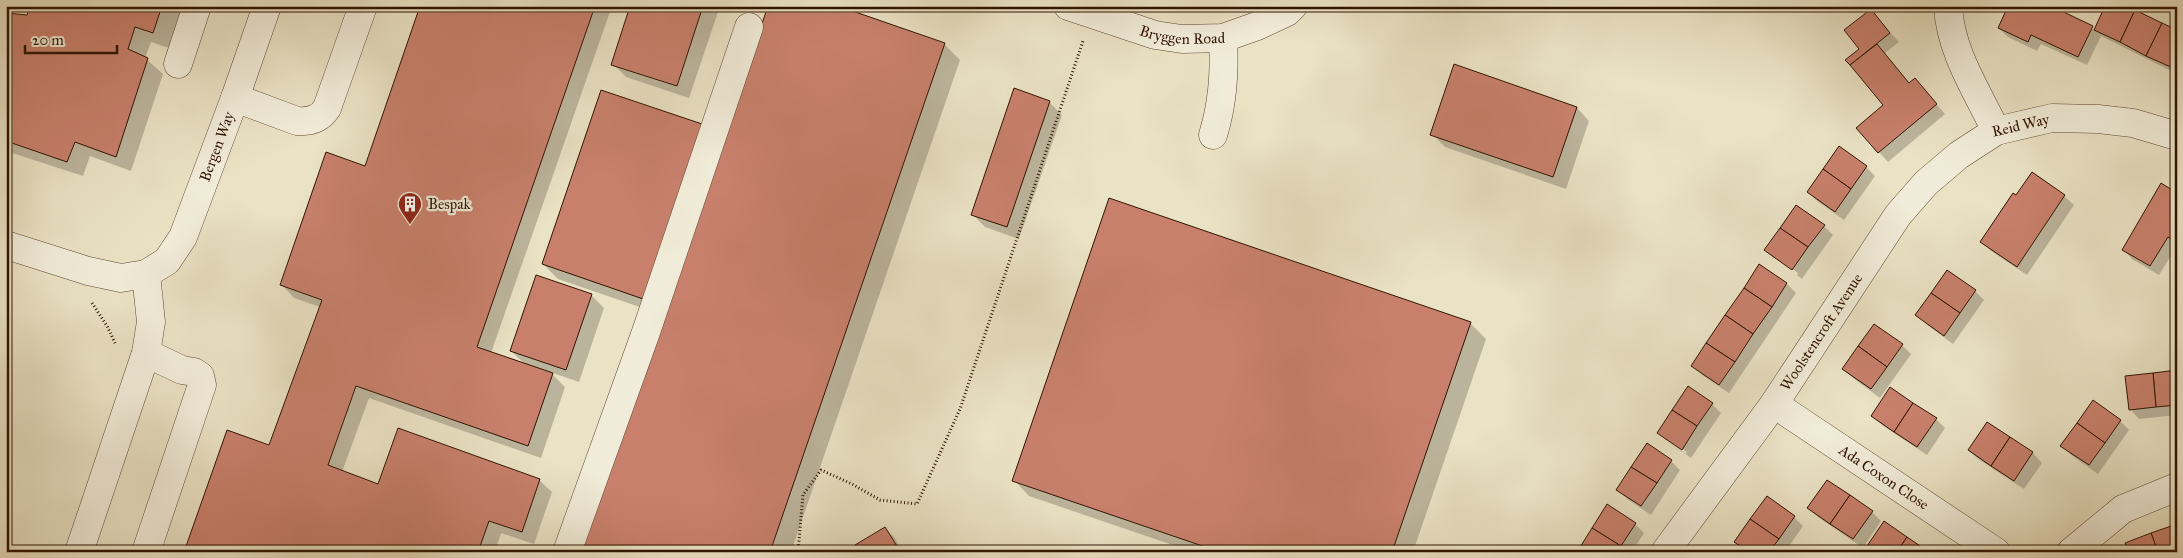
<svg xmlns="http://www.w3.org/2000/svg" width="2183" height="558" font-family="'IM FELL Great Primer',serif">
<rect width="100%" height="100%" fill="#eae2c4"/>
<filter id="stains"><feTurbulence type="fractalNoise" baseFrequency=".004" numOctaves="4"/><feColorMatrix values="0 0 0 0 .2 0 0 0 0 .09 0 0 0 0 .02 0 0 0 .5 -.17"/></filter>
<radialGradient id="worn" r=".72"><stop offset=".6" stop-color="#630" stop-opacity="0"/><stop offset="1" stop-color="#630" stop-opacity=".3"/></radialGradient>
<g fill="#0003" fill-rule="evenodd">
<polygon points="32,6 183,6 169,48 151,42 145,58 163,74 131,171 90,156 83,176 6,151 6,15 28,17"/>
<polygon points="421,6 612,6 491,353 526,365 511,351 591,295 604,308 579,382 550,372 565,387 541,458 369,398 342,472 379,485 539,480 552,492 534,544 501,533 495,552 186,552 270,446 320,307 294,298 282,285 365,167"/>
<polygon points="632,6 720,6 689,98 626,77 613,64"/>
<polygon points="2009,6 2057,6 2055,10 2095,30 2177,31 2177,74 2101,36 2087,65 2041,44 2037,51 2008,37 1999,28"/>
<polygon points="1871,11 1899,42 1885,53 1910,84 1915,80 1945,114 1888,162 1879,152 1885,106 1847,60 1860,49"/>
<polygon points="944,44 960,60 791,552 581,552 663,315 558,279 543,264"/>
<polygon points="1049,102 1062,115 1019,239 985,227 972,214"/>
<polygon points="1577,108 1589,121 1566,189 1445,147 1432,134"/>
<polygon points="1866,167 1875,176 1844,220 1817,201 1808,192"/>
<polygon points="2177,194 2177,246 2159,275 2132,259 2123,249"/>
<polygon points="2064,196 2074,205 2027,275 1991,251 1982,242 2017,197"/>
<polygon points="1824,226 1833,235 1802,279 1797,275 1798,273 1774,256 1774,259 1766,250"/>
<polygon points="1759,266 1787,284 1796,293 1729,393 1702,375 1693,366"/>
<polygon points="1975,291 1984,300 1953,344 1926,324 1917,315"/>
<polygon points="1470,323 1486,339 1413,552 1193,552 1029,496 1014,480"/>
<polygon points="1902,345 1911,354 1880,398 1853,378 1844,369"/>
<polygon points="2177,372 2177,415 2139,419 2130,409"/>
<path d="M 1712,404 L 1721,413 L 1691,458 L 1668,442 L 1659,433 ZM 1667,438 L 1687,452 L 1686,454 L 1667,441 Z"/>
<polygon points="1873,416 1936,419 1945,428 1927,455 1882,425"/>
<polygon points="2120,421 2129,430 2098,474 2071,455 2062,446"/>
<polygon points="1987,423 2033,453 2042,463 2024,489 1978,459 1969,450"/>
<polygon points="1671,461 1680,470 1651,515 1627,499 1618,490"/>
<polygon points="1809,508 1872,512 1881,521 1863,548 1818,517"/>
<polygon points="1794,517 1803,526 1785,552 1747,552 1736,541"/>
<polygon points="1635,524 1644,533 1632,552 1578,552"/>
<polygon points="885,528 894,537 903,552 848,552"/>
<polygon points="932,548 936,552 926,552"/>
</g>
<g fill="#c8806c" stroke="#301400">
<polygon points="30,6 162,6 153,33 135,27 128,49 148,58 116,157 75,142 67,162 6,141 6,13 27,15"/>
<polygon points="420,6 595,6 477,347 553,373 528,446 356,386 328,465 378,484 398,428 540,479 522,532 489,521 478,552 184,552 227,430 269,445 322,300 280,285 326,152 365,166"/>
<polygon points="630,6 703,6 677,86 611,65"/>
<polygon points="768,6 838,6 945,43 770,552 580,552"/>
<polygon points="2008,6 2051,6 2093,26 2078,57 2031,35 2028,42 1998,28"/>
<polygon points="2105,6 2127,6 2135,10 2120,42 2094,30"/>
<polygon points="1871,9 1890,33 1850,65 1845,60 1859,49 1844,30"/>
<polygon points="2135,10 2162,23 2146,56 2120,42"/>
<polygon points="2162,23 2177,30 2177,61 2173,68 2146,56"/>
<polygon points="1877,44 1909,83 1915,78 1937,104 1878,153 1856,128 1883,105 1850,65"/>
<polygon points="1454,64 1577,107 1553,177 1430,135"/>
<polygon points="1014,88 1050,101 1007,227 971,215"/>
<polygon points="601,90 708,126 649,301 542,264"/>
<polygon points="1839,146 1867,166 1851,189 1823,169"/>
<polygon points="1823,169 1851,189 1835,212 1807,192"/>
<polygon points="2032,172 2065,195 2017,267 1980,242 2013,193 2016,195"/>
<polygon points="2161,183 2177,193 2177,242 2168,237 2150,266 2122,250"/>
<polygon points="1109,198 1471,322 1392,552 1220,552 1012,481"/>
<polygon points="1796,205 1825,225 1808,247 1780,228"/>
<polygon points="1780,228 1808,247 1792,270 1764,250"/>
<polygon points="1759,264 1787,283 1772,307 1744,288"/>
<polygon points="1947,270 1976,290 1960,313 1931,293"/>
<polygon points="536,275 592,294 566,370 510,351"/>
<polygon points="1744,288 1772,307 1753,334 1725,315"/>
<polygon points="1931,293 1960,313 1944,336 1915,315"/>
<polygon points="1725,315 1753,334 1735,362 1706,343"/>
<polygon points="1874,324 1903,344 1887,367 1858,346"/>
<polygon points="1706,343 1735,362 1719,385 1691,366"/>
<polygon points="1858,346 1887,367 1871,389 1842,369"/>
<polygon points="2177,370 2177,405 2156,407 2153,373"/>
<polygon points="2153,373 2156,407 2129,410 2125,376"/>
<polygon points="1688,386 1713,403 1697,426 1672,410"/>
<polygon points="1890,387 1913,403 1894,432 1871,416"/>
<polygon points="2093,400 2121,420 2105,443 2077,423"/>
<polygon points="1913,403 1937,418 1917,447 1894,432"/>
<polygon points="1672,410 1697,426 1682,450 1657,433"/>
<polygon points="1987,422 2010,437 1991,466 1968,450"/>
<polygon points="2077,423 2105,443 2089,465 2060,446"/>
<polygon points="2010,437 2033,452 2014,481 1991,466"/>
<polygon points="1647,443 1672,460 1657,483 1631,467"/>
<polygon points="1631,467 1657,483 1641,506 1616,490"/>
<polygon points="1827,480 1850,495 1830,524 1807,508"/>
<polygon points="1850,495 1873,511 1853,539 1830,524"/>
<polygon points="1767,496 1795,516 1779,539 1750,519"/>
<polygon points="1607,504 1636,523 1621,546 1592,528"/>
<polygon points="1750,519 1779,539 1769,552 1749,552 1734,542"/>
<polygon points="1884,521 1907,537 1897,552 1869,552 1865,549"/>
<polygon points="2177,524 2177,552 2158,552 2151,533"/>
<polygon points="885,527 900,551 859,552 855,545"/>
<polygon points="1592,528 1621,546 1618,552 1577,552"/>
<polygon points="2151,533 2158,552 2128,552 2125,543"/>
<polygon points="1907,537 1929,552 1897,552"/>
</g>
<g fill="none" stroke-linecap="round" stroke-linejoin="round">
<g stroke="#5e4831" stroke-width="29">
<g id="minor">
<path id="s1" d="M 1068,6 L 1155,35 L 1182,39 L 1223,38 L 1257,26 L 1287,12 L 1293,6"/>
<path d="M 1948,6 C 1950,51 1977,91 1996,131"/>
<polyline points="178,64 197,6"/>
<path d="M 235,98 L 297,121 C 310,122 320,119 327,108 L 363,6"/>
<path d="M 1213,135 C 1223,103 1225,72 1223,38"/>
<path id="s2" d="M 6,245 L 88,271 L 121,278 L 146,274 L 167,261 L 183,237 L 235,98 L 267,6"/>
<polyline points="146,353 182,370 194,372 200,376 202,385 146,552"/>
<path id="s3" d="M 1774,404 L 1996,552"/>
<polyline points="79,552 146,353 151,322 146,274"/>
<polyline points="567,552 646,332 749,27"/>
<path id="s4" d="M 1665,552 L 1774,404 L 1898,215 L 1926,183 L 1959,155 L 1996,131 L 2052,118 L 2098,119 L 2133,123 L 2177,136"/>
<polyline points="2071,552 2123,509 2177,487"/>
</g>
</g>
<g stroke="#301400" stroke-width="3" stroke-dasharray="1 2.5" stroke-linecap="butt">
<polyline points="92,303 107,326 116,345"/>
<polyline points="798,552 803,495 821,470 852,484 880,500 917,504 960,409 1083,41"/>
</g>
<use href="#minor" stroke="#f1ecd9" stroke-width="28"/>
</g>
<defs>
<g id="building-pin" transform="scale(1.25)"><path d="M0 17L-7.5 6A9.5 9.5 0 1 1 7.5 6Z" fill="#8f2418" stroke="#f1ecd9"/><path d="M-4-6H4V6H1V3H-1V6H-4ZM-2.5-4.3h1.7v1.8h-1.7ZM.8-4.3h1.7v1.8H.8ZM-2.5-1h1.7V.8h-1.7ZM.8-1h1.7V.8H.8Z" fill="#fff"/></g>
</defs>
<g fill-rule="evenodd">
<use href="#building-pin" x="410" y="204"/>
</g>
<g text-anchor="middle" stroke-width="4.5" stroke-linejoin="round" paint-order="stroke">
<g font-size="15" fill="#301400" stroke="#f1ecd9">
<text dy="5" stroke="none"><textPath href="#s1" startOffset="119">Bryggen Road</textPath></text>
<text dy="5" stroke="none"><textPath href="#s4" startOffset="565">Reid Way</textPath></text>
<text dy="5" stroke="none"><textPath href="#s2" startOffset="295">Bergen Way</textPath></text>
<text dy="5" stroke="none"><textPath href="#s4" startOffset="270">Woolstencroft Avenue</textPath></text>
<text dy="5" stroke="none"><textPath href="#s3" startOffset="132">Ada Coxon Close</textPath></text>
</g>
<g font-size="15" fill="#301400" stroke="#f1ecd9" text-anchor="start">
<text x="428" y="209">Bespak</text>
</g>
</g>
<rect width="2183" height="558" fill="none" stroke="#eae2c4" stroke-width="25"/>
<rect x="8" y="8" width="2168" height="543" fill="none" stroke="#301400" stroke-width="2.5"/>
<rect x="12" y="12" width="2158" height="533" fill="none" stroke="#301400"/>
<path d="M25 45v8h92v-8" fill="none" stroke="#301400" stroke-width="2.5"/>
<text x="32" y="45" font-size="15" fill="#301400" stroke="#f1ecd9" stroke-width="4" paint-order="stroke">20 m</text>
<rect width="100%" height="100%" filter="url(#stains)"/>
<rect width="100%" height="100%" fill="url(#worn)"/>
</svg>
